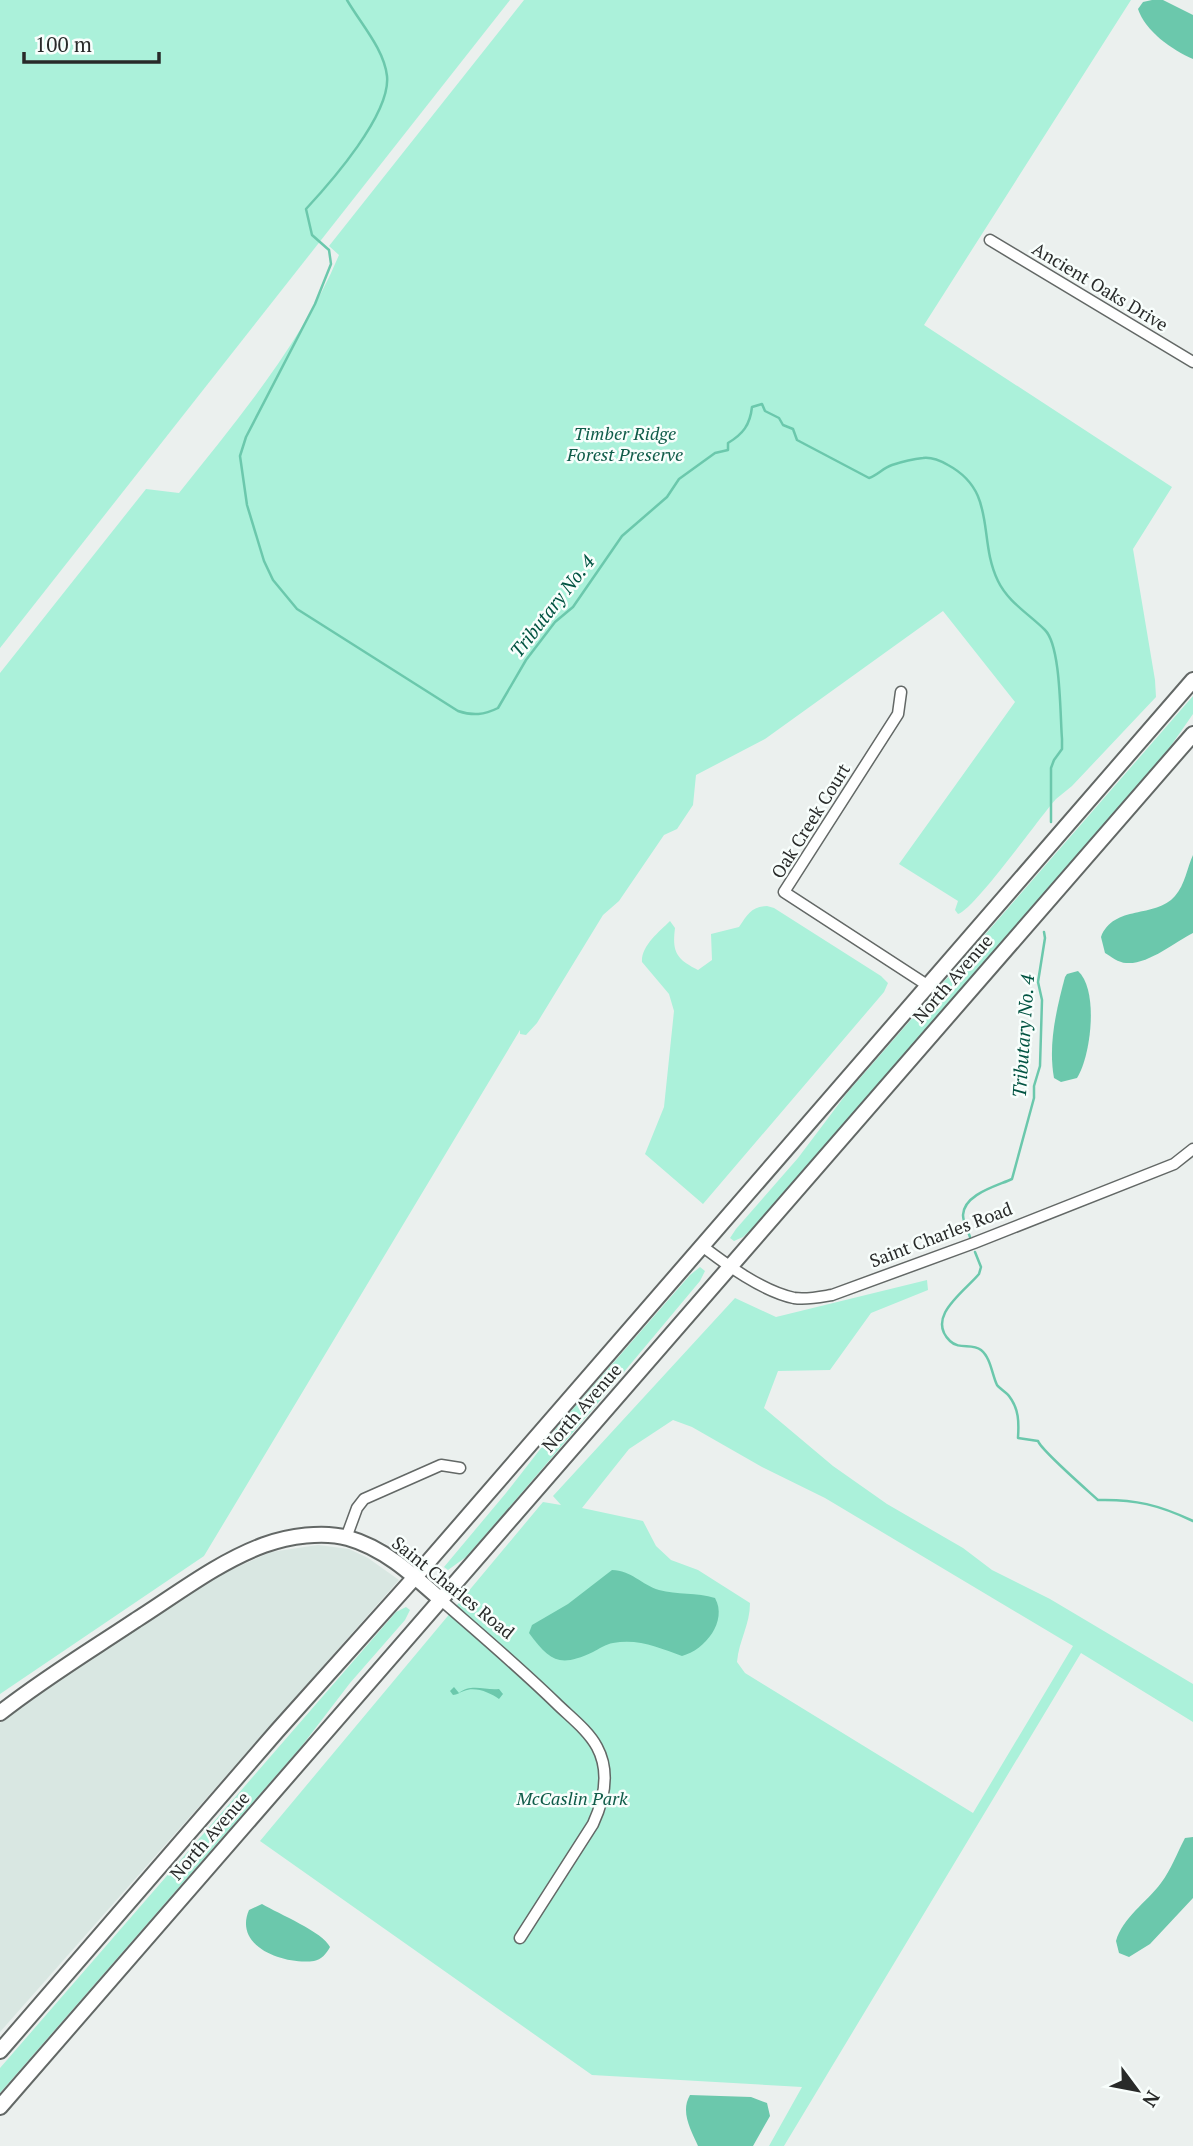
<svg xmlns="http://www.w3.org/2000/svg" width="1193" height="2146" font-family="'PT Serif',serif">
<rect width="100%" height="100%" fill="#ebf0ee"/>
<polygon fill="#d9e7e2" points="318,1545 349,1549 368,1558 399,1580 0,2032 0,1723 30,1699 215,1577 271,1552"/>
<g fill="#abf1da" fill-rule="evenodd">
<polygon points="0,0 510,0 0,648"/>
<path d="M 524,0 L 1131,0 L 924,325 L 1172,487 L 1133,549 L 1155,680 L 1156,697 L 1072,786 L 1056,799 C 1039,818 974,910 958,914 L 955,910 L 958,901 L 899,864 L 1015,702 L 943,611 L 765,739 L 696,775 L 693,805 L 677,829 L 664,835 L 619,901 L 603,915 L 537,1023 L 526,1035 L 520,1034 L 520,1030 L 204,1556 L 0,1694 L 0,673 L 146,489 L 179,493 C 238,419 302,343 339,255 L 329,246 Z"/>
<polygon points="1193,696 1193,714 1168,750 754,1227 743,1237 734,1241 730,1238 736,1229 798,1158 847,1093"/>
<path d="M 767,906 L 774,908 L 881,976 L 888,983 L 884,992 L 703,1204 L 645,1154 L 664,1107 L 674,1011 L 669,994 L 642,962 C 641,946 659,932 670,921 L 675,928 C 672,952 676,959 698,970 L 712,960 L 711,934 L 739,927 C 748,914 751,907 767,906 Z"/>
<path d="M 700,1267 L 705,1271 L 700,1281 C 623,1373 546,1466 466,1557 L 448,1570 L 444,1567 L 506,1493 L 559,1425 L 690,1275 Z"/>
<path d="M 927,1280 L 928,1290 L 871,1313 L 830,1370 L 778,1371 L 764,1408 L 833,1466 L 887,1504 L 963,1548 L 992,1570 L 1050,1599 L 1193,1684 L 1193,1722 L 1081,1653 L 784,2146 L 769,2146 L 802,2087 L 592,2075 L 260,1841 L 543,1502 L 561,1505 L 553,1496 L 735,1298 L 776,1317 ZM 673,1420 L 692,1427 L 762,1467 L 825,1498 L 1073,1646 L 973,1813 L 745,1673 L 737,1662 C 739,1640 750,1625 750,1603 L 698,1570 L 671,1560 L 656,1546 L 643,1521 L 582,1508 L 629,1449 Z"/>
<polygon points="406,1607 410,1610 405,1620 350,1683 301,1747 0,2093 0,2068 396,1612"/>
</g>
<g fill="#6bc8ac">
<path d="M 1152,0 L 1163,0 L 1193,15 L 1193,59 C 1172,50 1145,31 1138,9 L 1143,2 Z"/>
<path d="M 1193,855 L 1193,933 C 1175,942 1148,965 1126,963 C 1119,963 1110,956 1105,953 L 1101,937 C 1114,904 1155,919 1175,896 C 1185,885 1187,868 1193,855 Z"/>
<path d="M 1078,971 C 1099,990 1091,1056 1077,1078 L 1061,1082 L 1054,1078 C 1048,1045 1056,1011 1065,977 L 1067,974 Z"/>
<path d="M 612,1570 C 631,1570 642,1585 659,1590 C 677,1595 697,1592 715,1598 C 728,1621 705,1650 682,1656 C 660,1648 638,1638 613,1643 C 606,1644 599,1649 593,1652 C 559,1668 550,1661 529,1633 L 532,1625 L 568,1604 Z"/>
<path d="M 454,1687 L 459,1693 C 471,1683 487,1691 499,1689 L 503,1694 L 499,1699 C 491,1693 475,1686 464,1691 C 460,1692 457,1695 453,1695 L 450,1691 Z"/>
<path d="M 1193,1837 L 1193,1898 L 1150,1944 L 1129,1957 L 1119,1953 L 1116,1941 C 1123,1917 1146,1903 1161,1883 C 1171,1870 1177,1853 1185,1838 Z"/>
<path d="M 262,1904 C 279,1914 323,1932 330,1947 C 327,1953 321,1960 314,1961 C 284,1965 233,1947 249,1910 Z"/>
<path d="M 690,2095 L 751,2097 L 767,2103 L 770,2116 L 753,2146 L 698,2146 C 691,2130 680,2112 690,2095 Z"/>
</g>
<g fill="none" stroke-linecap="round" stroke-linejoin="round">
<g stroke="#6bc8ac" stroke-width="2.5">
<path d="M 347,0 C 361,24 384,49 387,76 C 391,114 331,182 306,209 L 312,235 L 329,250 L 331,264 L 315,304 L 246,437 L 240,456 L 247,505 L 264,561 L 273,580 L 297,609 L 458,711 C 473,716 484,715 498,708 L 526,660 L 555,622 L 573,607 L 622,536 L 667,497 L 679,479 L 715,453 L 728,450 L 728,443 C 743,434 750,425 752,407 L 762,404 L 765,411 L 779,418 L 783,425 L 793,429 L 797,440 L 869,478 C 878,475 883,468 892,465 C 901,462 913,459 923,458 C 931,457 941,461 948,465 C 998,492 977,538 998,581 C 1008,602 1029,614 1045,630 C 1061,646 1060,715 1062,739 L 1062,749 L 1054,760 L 1051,768 L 1051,822"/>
<path d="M 970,1237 C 968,1231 963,1222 963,1215 C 964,1194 997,1186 1012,1179 L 1034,1098 L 1034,1086 L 1040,1066 L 1042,1000 L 1038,982 L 1045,938 L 1044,932"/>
<path d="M 975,1252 L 981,1267 L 979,1274 C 965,1291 925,1317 950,1341 C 959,1350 972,1343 981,1350 C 991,1358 992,1375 997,1385 C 1000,1389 1006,1392 1009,1396 C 1019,1409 1019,1422 1018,1438 L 1038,1441 C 1041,1450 1086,1489 1098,1500 C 1135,1499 1159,1505 1193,1521"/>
</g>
<g stroke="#636866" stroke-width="13">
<g id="street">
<polyline points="990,240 1193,362"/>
<polyline points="901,692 898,714 784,892 927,985"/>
<path d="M 702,1246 C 727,1265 762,1291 794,1298 C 807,1300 820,1297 832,1295 L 974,1243 L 1174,1164 L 1193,1149"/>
<polyline points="346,1538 357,1508 364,1499 441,1465 460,1468"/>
<path d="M 440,1599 C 480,1634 519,1667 556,1703 C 569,1716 588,1730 597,1747 C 610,1771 604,1800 593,1824 L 520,1938"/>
</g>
</g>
<g stroke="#636866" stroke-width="18">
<path id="secondary" d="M 0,1713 C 43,1679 91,1650 136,1620 C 177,1594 218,1562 264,1545 C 289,1536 323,1531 348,1538 C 384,1548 413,1575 440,1599"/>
</g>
<g stroke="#636866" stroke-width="18">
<g id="primary">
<polyline points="0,2051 277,1731 415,1577 1193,680"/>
<polyline points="0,2107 1193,734"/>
</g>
</g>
<use href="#street" stroke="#fff" stroke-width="10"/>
<use href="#secondary" stroke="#fff" stroke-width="14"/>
<use href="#primary" stroke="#fff" stroke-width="14"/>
</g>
<g text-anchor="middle" stroke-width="5" stroke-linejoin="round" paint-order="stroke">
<g font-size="18" fill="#282a29" stroke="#f8fefc">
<text transform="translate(1100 287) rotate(31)" y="6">Ancient Oaks Drive</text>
<text transform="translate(811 821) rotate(-58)" y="6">Oak Creek Court</text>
<text transform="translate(953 979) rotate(-49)" y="6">North Avenue</text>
<text transform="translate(941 1235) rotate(-21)" y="6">Saint Charles Road</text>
<text transform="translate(582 1408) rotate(-49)" y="6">North Avenue</text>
<text transform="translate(453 1588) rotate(39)" y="6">Saint Charles Road</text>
<text transform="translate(210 1836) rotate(-49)" y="6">North Avenue</text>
</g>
<g font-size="18" font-style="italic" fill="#0f5c49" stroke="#f8fefc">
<text x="625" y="440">Timber Ridge<tspan x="625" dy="21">Forest Preserve</tspan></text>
<text x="572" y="1805">McCaslin Park</text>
</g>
<g font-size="19" font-style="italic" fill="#005341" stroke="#f8fefc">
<text transform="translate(552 606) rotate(-52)" y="7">Tributary No. 4</text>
<text transform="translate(1023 1036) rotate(-86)" y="7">Tributary No. 4</text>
</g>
</g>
<g transform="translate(1137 2090) rotate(122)" stroke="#f8fefc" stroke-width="5" paint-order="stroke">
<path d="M0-5L12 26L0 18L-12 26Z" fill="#282a29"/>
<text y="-10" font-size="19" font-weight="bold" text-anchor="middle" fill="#282a29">N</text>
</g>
<path d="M24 52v10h135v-10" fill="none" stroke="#282a29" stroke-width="3.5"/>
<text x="35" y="52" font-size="21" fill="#282a29" stroke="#f8fefc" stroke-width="5" paint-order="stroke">100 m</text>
</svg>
